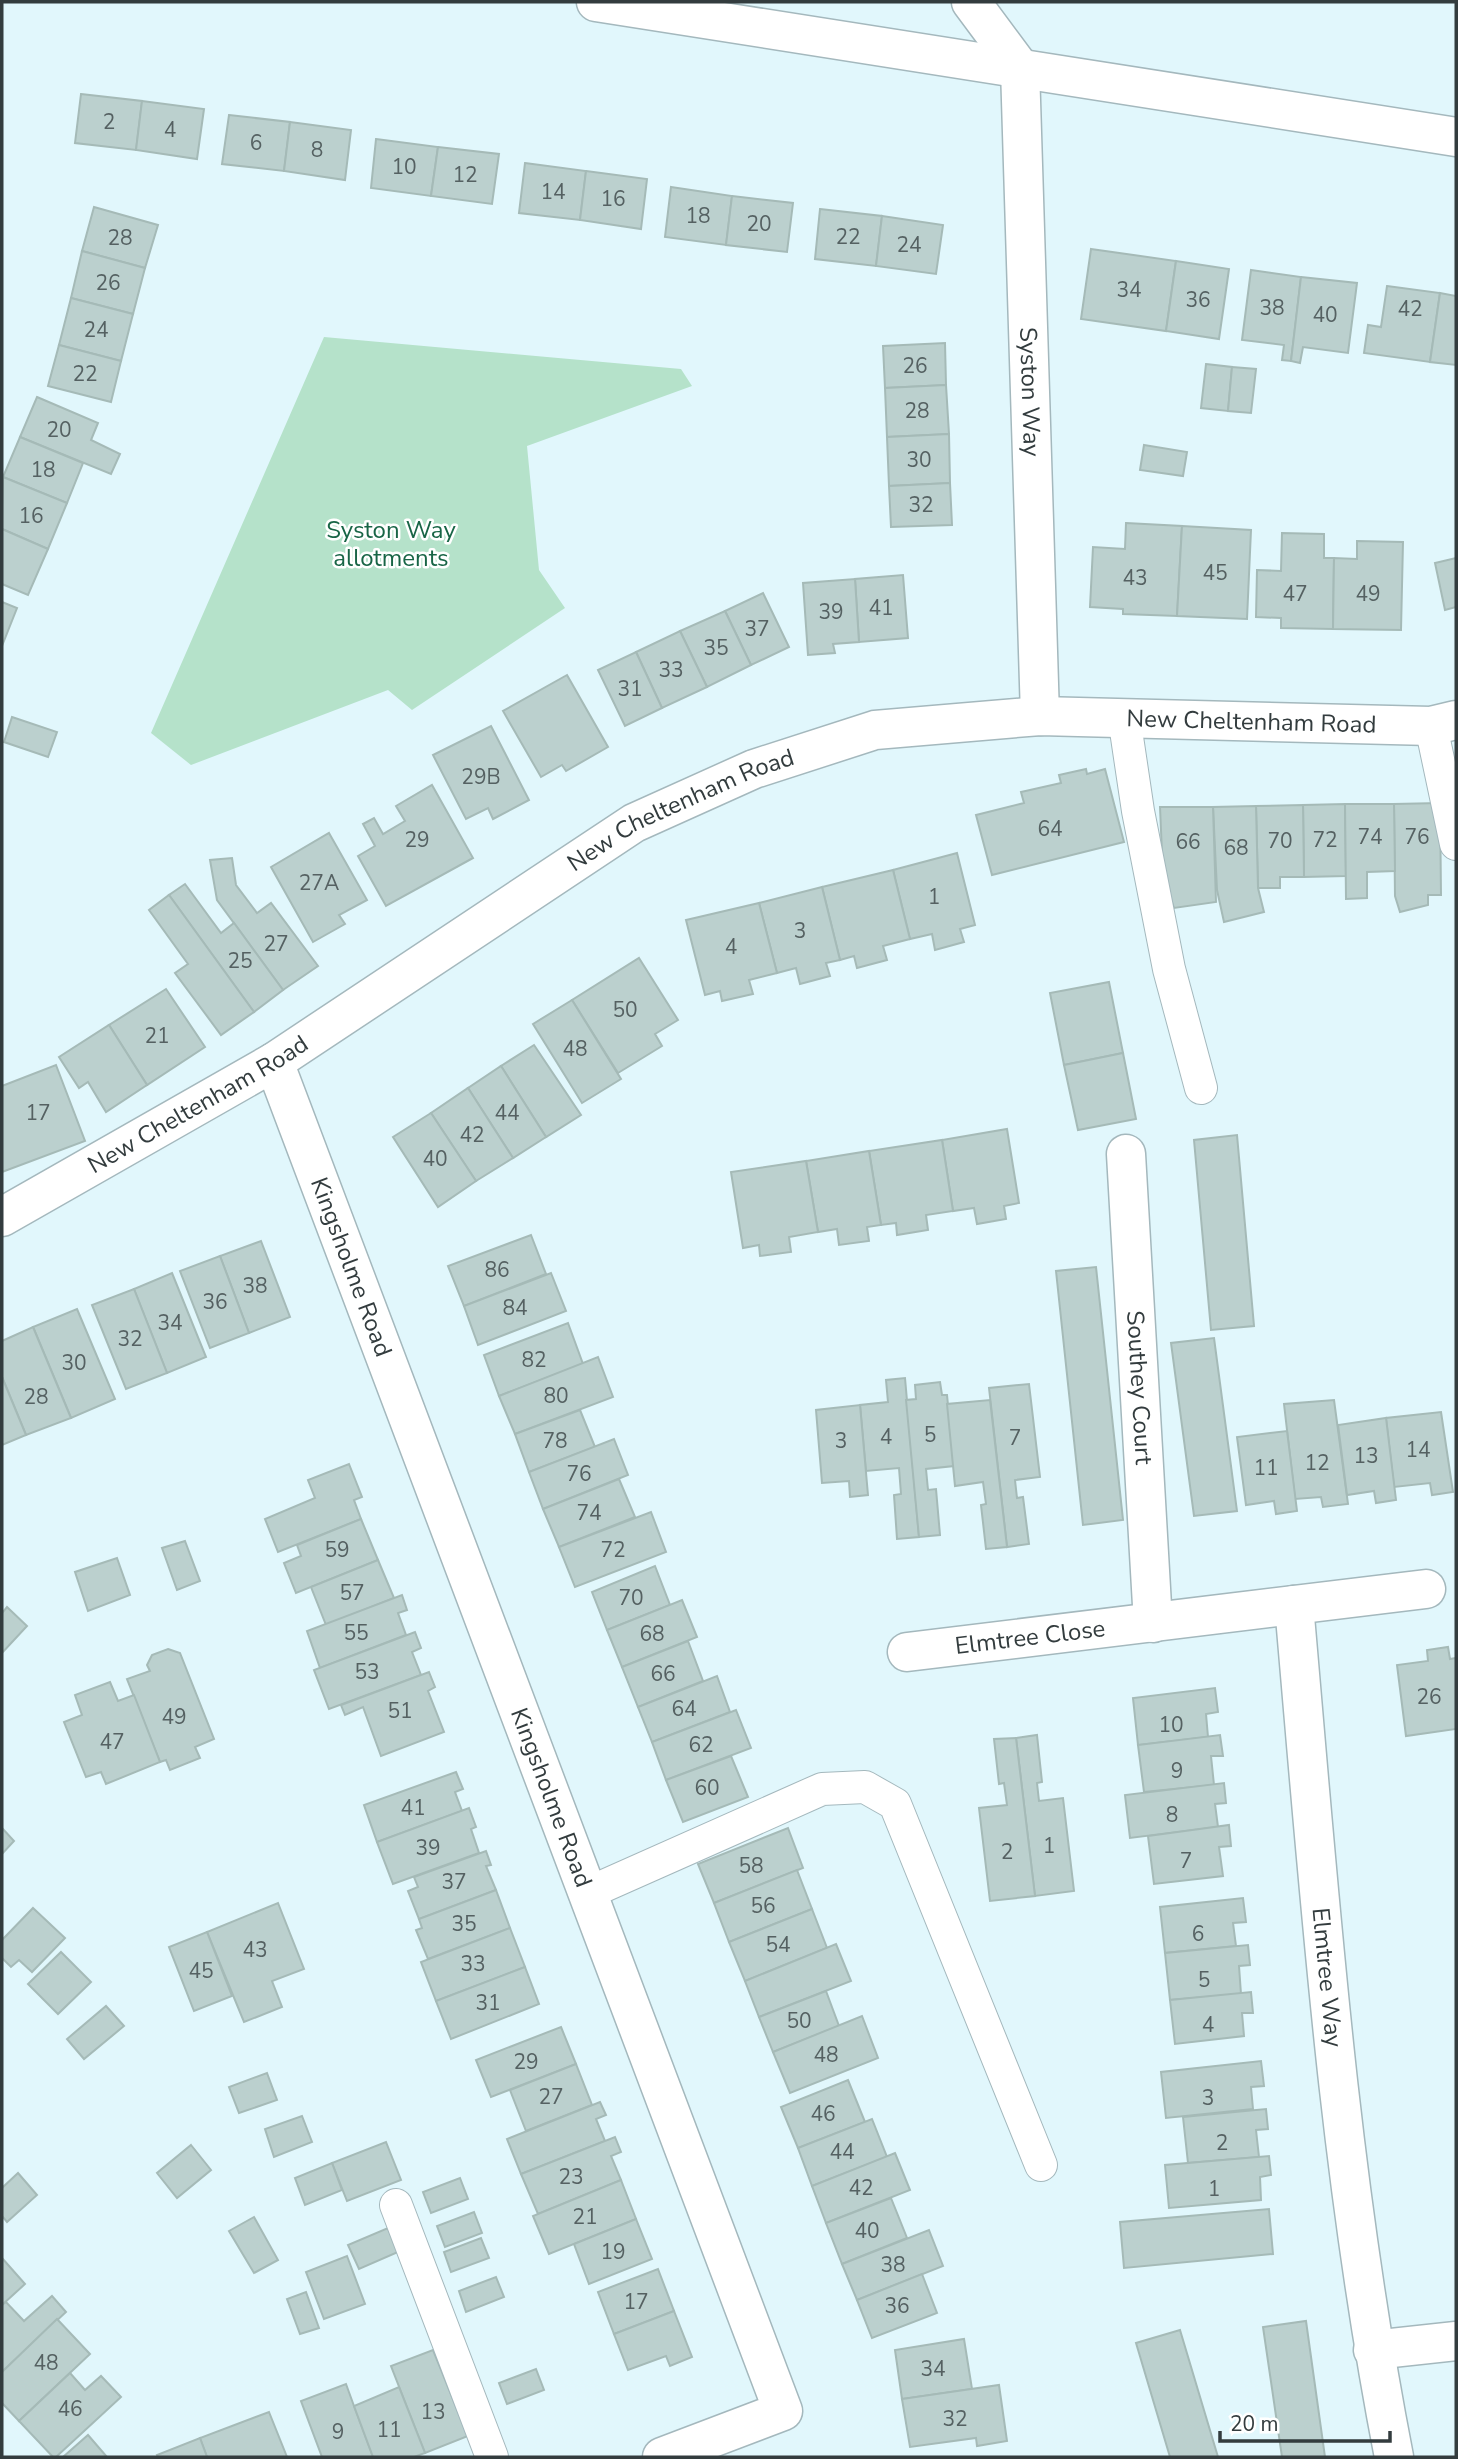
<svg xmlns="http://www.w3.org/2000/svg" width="1458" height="2459" font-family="'Nunito Sans',sans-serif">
<rect width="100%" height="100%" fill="#e1f7fc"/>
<polygon fill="#b5e2ca" points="324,337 681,369 692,386 527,446 539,570 565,608 412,710 388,690 191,765 151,733"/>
<g fill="#bbd0ce" stroke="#a5bab7" stroke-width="2">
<polygon points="81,94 142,101 136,150 75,143"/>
<polygon points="142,101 204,109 197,159 136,150"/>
<polygon points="229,115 290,122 284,171 222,164"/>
<polygon points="290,122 351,130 345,180 284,171"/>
<polygon points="376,139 438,147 431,196 371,188"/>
<polygon points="438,147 499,154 492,204 431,196"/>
<polygon points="525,163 586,171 580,220 519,213"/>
<polygon points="586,171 647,179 641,229 580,220"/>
<polygon points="671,187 732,196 726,245 665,237"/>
<polygon points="732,196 793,203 787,252 726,245"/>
<polygon points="94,207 158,225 145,268 82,251"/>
<polygon points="820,209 882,216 876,266 815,259"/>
<polygon points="882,216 943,225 936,274 876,266"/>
<polygon points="1091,249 1176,261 1166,331 1081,319"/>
<polygon points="82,251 145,268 133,314 71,298"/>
<polygon points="1176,261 1229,269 1219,339 1166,331"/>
<polygon points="1251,270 1301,277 1291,361 1282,360 1284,345 1242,340"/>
<polygon points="1301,277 1357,283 1348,353 1303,347 1300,363 1291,361"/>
<polygon points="1387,286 1440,293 1430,362 1364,353 1368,325 1381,327"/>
<polygon points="1440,293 1456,296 1456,365 1430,362"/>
<polygon points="71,298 133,314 121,361 59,345"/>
<polygon points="945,343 946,385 885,388 883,346"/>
<polygon points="59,345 121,361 111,402 48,386"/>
<polygon points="1206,364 1232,367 1228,411 1201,408"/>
<polygon points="1232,367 1256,369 1251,413 1228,411"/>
<polygon points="946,385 949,434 887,437 885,388"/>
<polygon points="37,397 98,423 91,440 120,454 111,474 20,437"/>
<polygon points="949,434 950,483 889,486 887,437"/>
<polygon points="20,437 83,463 67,503 3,477"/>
<polygon points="1144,445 1187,452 1183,476 1140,470"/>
<polygon points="3,477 67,503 48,549 2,529"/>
<polygon points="950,483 952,525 891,527 889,486"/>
<polygon points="1126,523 1182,526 1177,616 1123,614 1123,609 1090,607 1093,547 1125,549"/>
<polygon points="1182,526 1251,530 1247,619 1177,616"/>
<polygon points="2,529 48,549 28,595 2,584"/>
<polygon points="1282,533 1324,534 1324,558 1334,558 1333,629 1281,628 1281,618 1256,617 1257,570 1281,571"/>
<polygon points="1357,541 1403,542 1401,630 1333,629 1334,558 1357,559"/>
<polygon points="1456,558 1456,607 1445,610 1435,563"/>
<polygon points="903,575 908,638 859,642 855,579"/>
<polygon points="855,579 859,642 833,644 835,653 808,655 803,583"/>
<polygon points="763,593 789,647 751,665 725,611"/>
<polygon points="2,602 17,608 2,646"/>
<polygon points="725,611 751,665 707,687 680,631"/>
<polygon points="680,631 707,687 662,708 636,652"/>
<polygon points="636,652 662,708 625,726 598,670"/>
<polygon points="567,675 608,747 566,771 562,765 541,777 503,711"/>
<polygon points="12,717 57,732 48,757 4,742"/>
<polygon points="491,726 529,800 493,819 488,808 466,819 433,755"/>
<polygon points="1086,769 1087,774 1105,769 1124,842 992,875 976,815 1024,803 1021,792 1061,783 1059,775"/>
<polygon points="432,785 473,858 386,906 358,856 375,846 363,824 374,818 383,834 405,821 396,806"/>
<polygon points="1440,803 1441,895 1428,895 1428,905 1400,912 1395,896 1394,804"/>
<polygon points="1345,804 1346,876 1304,877 1303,805"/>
<polygon points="1345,804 1394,804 1395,871 1367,872 1367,898 1346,899"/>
<polygon points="1303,805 1304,877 1280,877 1280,888 1258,888 1256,806"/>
<polygon points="1256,806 1258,888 1264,912 1224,922 1217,890 1213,807"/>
<polygon points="1160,807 1213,807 1216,902 1174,908 1163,877"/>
<polygon points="329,833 367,900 339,915 345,924 313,942 271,867"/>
<polygon points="957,853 975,925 960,929 964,942 935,950 932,934 910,939 893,870"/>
<polygon points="232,858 236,885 257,913 271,903 318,966 283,990 217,900 210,860"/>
<polygon points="893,870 910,939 883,946 887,960 857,968 854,956 840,960 822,887"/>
<polygon points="185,884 221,933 234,923 283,990 254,1012 169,895"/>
<polygon points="822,887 840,960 826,963 830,976 800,984 796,968 777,973 759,903"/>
<polygon points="169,895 254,1012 221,1035 175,973 188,964 149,910"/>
<polygon points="759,903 777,973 749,980 753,994 722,1001 720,991 705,995 686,920"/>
<polygon points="639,958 678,1020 655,1034 662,1046 618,1073 572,1000"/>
<polygon points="1109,982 1123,1053 1064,1065 1050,993"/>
<polygon points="166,989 205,1047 147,1085 109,1025"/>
<polygon points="572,1000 621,1079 582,1103 533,1024"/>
<polygon points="109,1025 147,1085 106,1112 88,1082 79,1088 59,1057"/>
<polygon points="534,1045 581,1115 546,1137 501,1066"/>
<polygon points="1123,1053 1136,1119 1078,1130 1064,1065"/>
<polygon points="56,1065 85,1141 2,1172 2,1086"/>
<polygon points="501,1066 546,1137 513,1158 468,1088"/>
<polygon points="468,1088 513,1158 476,1181 431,1113"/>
<polygon points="431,1113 476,1181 438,1207 393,1137"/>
<polygon points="1007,1129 1019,1203 1004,1206 1006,1219 977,1224 974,1208 953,1211 942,1140"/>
<polygon points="1237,1135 1254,1326 1211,1330 1194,1140"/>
<polygon points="942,1140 953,1211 926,1215 928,1230 897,1235 896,1223 881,1225 869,1151"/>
<polygon points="869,1151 881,1225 867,1227 869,1241 839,1245 837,1229 818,1232 806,1161"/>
<polygon points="806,1161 818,1232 789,1237 791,1252 760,1256 759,1245 743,1248 731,1172"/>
<polygon points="531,1235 546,1274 464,1306 448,1266"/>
<polygon points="261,1241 290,1317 249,1333 220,1256"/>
<polygon points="220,1256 249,1333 210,1348 180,1271"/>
<polygon points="1096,1267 1123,1520 1083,1525 1056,1271"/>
<polygon points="172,1273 206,1357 167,1373 134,1289"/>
<polygon points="551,1273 566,1311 478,1345 464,1306"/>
<polygon points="134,1289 167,1373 126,1389 92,1305"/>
<polygon points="77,1309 115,1399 71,1418 33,1327"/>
<polygon points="568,1323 583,1364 499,1396 484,1355"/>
<polygon points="33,1327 71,1418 26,1435 2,1377 2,1341"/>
<polygon points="1214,1338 1237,1511 1194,1516 1171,1343"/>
<polygon points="598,1357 613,1397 515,1434 499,1396"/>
<polygon points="2,1377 26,1435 2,1445"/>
<polygon points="905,1378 919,1537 897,1539 894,1495 901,1494 899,1468 866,1471 860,1405 888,1402 886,1380"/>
<polygon points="940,1382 942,1395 947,1395 954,1466 926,1469 928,1490 936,1489 940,1535 919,1537 906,1400 916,1399 915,1385"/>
<polygon points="1029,1384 1040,1477 1015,1480 1017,1498 1023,1497 1029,1544 1007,1547 989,1388"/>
<polygon points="990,1400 1007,1547 986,1549 981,1505 986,1504 983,1482 955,1486 947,1404"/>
<polygon points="1334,1400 1348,1504 1323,1507 1321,1497 1295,1499 1284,1404"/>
<polygon points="860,1405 868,1495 850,1497 849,1481 822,1483 816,1410"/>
<polygon points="580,1410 595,1447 529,1472 515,1434"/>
<polygon points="1441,1412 1453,1492 1432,1495 1430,1483 1394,1487 1386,1418"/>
<polygon points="1386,1418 1396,1500 1376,1503 1374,1491 1347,1495 1338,1425"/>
<polygon points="1287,1431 1297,1511 1276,1514 1274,1501 1246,1505 1237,1437"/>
<polygon points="614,1439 628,1475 543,1509 529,1472"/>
<polygon points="349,1464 362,1497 354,1500 361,1519 278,1552 265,1519 315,1498 308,1480"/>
<polygon points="619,1479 635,1517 559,1547 543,1509"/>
<polygon points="651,1512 666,1552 575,1587 559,1547"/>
<polygon points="361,1519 378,1560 296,1593 284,1563 301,1556 297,1545"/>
<polygon points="185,1541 200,1581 177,1590 162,1548"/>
<polygon points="117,1558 130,1595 88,1611 75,1572"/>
<polygon points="378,1560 394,1598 326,1625 311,1587"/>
<polygon points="655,1566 670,1605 607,1630 592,1592"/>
<polygon points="402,1595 407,1610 398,1613 406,1635 320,1668 307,1631"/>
<polygon points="682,1600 697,1637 622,1667 607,1630"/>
<polygon points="7,1607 27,1626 2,1653 2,1613"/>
<polygon points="415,1632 421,1648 412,1652 421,1675 329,1709 314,1670"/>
<polygon points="688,1641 703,1681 638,1707 622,1667"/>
<polygon points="1448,1647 1450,1659 1456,1658 1456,1729 1406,1736 1397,1665 1428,1661 1427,1650"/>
<polygon points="168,1649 180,1653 214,1739 195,1747 200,1758 170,1770 166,1760 160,1762 127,1679 150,1671 147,1665 152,1655"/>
<polygon points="429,1672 435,1687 428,1691 444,1732 381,1756 363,1707 345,1715 341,1705"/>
<polygon points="717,1676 730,1712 652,1742 638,1707"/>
<polygon points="110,1682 118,1701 134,1695 160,1762 106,1784 101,1772 86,1777 64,1722 82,1715 75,1695"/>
<polygon points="1215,1688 1218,1712 1206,1714 1208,1737 1138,1745 1133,1698"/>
<polygon points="736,1710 751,1748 666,1780 652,1742"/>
<polygon points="1037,1735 1042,1782 1037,1783 1039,1801 1063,1798 1074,1891 1035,1896 1016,1738"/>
<polygon points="1220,1735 1223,1756 1211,1756 1214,1785 1144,1792 1138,1745"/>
<polygon points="1016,1738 1035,1896 990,1901 979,1808 1007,1805 1004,1783 999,1784 994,1739"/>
<polygon points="731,1756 748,1797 683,1822 666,1780"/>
<polygon points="456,1772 463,1789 455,1792 462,1811 377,1842 364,1805"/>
<polygon points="1224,1783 1226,1803 1215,1804 1218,1827 1130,1838 1125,1795"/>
<polygon points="469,1808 476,1827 471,1829 479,1853 393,1884 377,1842"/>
<polygon points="1229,1825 1231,1846 1219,1847 1223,1876 1154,1884 1148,1836"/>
<polygon points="2,1828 14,1841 2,1854"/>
<polygon points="788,1828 803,1868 714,1903 698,1864"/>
<polygon points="486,1851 491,1865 486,1866 496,1890 419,1919 408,1891 418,1887 414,1877"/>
<polygon points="797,1870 812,1909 729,1942 714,1903"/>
<polygon points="496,1890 510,1928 428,1959 416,1930 422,1928 419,1919"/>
<polygon points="1243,1898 1246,1922 1233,1923 1236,1946 1165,1953 1160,1907"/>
<polygon points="278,1903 304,1969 272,1981 282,2007 244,2022 207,1932"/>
<polygon points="33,1908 65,1938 32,1972 19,1960 11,1967 2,1958 2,1940"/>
<polygon points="812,1909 827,1948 745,1981 729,1942"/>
<polygon points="510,1928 525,1967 436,2001 421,1962"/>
<polygon points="207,1932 232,1996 194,2011 169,1947"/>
<polygon points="836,1944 851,1981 759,2017 745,1981"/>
<polygon points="1248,1945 1250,1965 1239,1966 1241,1994 1170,2000 1165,1953"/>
<polygon points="61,1952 91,1982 58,2014 28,1984"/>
<polygon points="525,1967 539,2004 451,2039 436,2001"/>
<polygon points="826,1991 839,2026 773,2052 759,2017"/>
<polygon points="1251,1992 1253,2013 1242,2013 1244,2036 1175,2044 1170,2000"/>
<polygon points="106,2006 124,2026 84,2059 67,2039"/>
<polygon points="862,2016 878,2058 790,2093 773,2052"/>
<polygon points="561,2027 576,2064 491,2097 476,2060"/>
<polygon points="1261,2061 1264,2086 1251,2087 1253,2109 1166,2118 1161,2072"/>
<polygon points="576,2064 592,2105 526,2131 510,2090"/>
<polygon points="267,2073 277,2100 239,2113 229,2087"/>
<polygon points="848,2080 865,2122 798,2148 781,2107"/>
<polygon points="600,2102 606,2115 596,2119 605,2141 521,2174 507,2139"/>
<polygon points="1266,2109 1268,2129 1256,2130 1259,2157 1188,2163 1183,2117"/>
<polygon points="302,2116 312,2142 274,2157 265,2129"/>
<polygon points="872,2119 887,2157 812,2186 798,2148"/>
<polygon points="615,2137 621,2152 611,2156 621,2180 538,2214 521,2174"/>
<polygon points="386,2142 401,2180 347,2201 332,2163"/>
<polygon points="191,2145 211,2170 177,2198 157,2173"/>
<polygon points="895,2153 910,2190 826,2223 812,2186"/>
<polygon points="1269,2156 1271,2175 1260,2177 1261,2200 1169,2208 1165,2165"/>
<polygon points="332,2163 342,2190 305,2205 295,2178"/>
<polygon points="18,2173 37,2195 7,2222 2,2216 2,2188"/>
<polygon points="460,2178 468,2199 431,2213 423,2192"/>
<polygon points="621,2180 636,2219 549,2254 533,2216"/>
<polygon points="891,2198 907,2238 842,2264 826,2223"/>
<polygon points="1269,2209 1273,2254 1124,2268 1120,2222"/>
<polygon points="474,2212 482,2233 445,2247 437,2226"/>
<polygon points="254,2217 278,2260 254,2273 229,2231"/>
<polygon points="636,2219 652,2259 589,2284 574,2244"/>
<polygon points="388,2228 398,2252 359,2269 348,2245"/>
<polygon points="929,2230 943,2266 857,2300 842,2264"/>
<polygon points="481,2238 489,2258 451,2272 444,2252"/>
<polygon points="347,2256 365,2304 324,2319 306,2272"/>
<polygon points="2,2258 25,2284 2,2305"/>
<polygon points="658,2269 674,2311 614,2334 598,2292"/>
<polygon points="922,2274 937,2313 872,2338 857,2300"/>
<polygon points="496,2277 504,2297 466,2312 459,2291"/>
<polygon points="306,2292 319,2328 300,2334 287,2299"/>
<polygon points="52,2296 66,2312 2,2372 2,2305 6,2302 24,2321"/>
<polygon points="674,2311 692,2357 670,2366 666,2356 628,2370 614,2334"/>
<polygon points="57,2319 90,2354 19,2421 2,2403 2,2372"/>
<polygon points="1306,2321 1325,2457 1282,2457 1263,2327"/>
<polygon points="1180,2330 1218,2457 1170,2457 1136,2343"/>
<polygon points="964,2339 972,2389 902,2399 895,2350"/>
<polygon points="433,2350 468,2436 425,2453 391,2366"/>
<polygon points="536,2369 544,2390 507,2404 499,2383"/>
<polygon points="70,2373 85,2390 101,2376 121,2397 56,2457 53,2457 19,2421"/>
<polygon points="346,2384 354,2406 373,2457 322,2457 301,2401"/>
<polygon points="999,2385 1007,2441 977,2446 976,2438 910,2447 902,2399"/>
<polygon points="399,2387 425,2453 414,2457 373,2457 354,2406"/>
<polygon points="269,2412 287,2457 207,2457 200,2438"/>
<polygon points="88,2435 107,2457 63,2457"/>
<polygon points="200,2438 207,2457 158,2457 157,2455"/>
</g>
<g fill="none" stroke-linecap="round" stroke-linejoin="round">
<g stroke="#a4b8bd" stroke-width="34">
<g id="service">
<polyline points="1124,717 1138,811 1169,969 1201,1088"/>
<polyline points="1431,726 1456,844"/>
<polyline points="588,1893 822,1789 865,1787 895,1804 1041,2165"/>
<polyline points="396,2205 492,2457"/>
</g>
</g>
<g stroke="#a4b8bd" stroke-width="41">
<g id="minor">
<polyline points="971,2 1020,68"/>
<path id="s1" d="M 274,1062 L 783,2411 L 662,2457"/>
<path id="s2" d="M 1126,1154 L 1153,1623"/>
<path id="s3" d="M 1294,1605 C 1319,1890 1339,2176 1394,2457"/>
<path id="s4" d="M 907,1652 L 1426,1589"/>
<polyline points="1373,2350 1456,2341"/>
</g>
</g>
<g stroke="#a4b8bd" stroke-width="41">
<g id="tertiary">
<polyline points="596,2 1456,137"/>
<path id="s5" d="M 1020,68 L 1040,716"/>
<path id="s6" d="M 2,1217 L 274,1062 L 634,823 L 754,769 L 875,730 L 1040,716 L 1431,726 L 1456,720"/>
</g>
</g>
<use href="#service" stroke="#fff" stroke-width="32"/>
<use href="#minor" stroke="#fff" stroke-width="38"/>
<use href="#tertiary" stroke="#fff" stroke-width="38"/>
</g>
<g text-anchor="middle" stroke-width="5" stroke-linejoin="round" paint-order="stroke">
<g font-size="21" fill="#556162">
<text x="109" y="129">2</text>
<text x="170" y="137">4</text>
<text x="256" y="150">6</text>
<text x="317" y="157">8</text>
<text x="404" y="174">10</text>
<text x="465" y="182">12</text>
<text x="553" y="199">14</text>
<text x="613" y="206">16</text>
<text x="698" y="223">18</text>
<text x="759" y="231">20</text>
<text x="848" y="244">22</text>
<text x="120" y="245">28</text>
<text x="909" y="252">24</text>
<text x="108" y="290">26</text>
<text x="1129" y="297">34</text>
<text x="1198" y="307">36</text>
<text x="1272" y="315">38</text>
<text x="1410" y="316">42</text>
<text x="1325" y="322">40</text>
<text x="96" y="337">24</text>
<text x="915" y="373">26</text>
<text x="85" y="381">22</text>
<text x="917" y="418">28</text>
<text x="59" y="437">20</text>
<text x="919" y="467">30</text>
<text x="43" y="477">18</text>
<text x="921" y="512">32</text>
<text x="31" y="523">16</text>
<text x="1215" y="580">45</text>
<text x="1135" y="585">43</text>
<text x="1295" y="601">47</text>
<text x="1368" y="601">49</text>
<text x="881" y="615">41</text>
<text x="831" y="619">39</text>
<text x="757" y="636">37</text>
<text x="716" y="655">35</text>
<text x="671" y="677">33</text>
<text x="630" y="696">31</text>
<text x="481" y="784">29B</text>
<text x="1050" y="836">64</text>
<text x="1370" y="844">74</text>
<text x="1417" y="844">76</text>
<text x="417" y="847">29</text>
<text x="1325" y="847">72</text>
<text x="1280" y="848">70</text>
<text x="1188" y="849">66</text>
<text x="1236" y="855">68</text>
<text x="319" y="890">27A</text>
<text x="934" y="904">1</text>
<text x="800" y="938">3</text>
<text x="276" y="951">27</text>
<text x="731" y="954">4</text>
<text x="240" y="968">25</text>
<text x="625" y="1017">50</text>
<text x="157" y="1043">21</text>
<text x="575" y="1056">48</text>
<text x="38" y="1120">17</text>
<text x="507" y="1120">44</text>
<text x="472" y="1142">42</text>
<text x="435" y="1166">40</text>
<text x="497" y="1277">86</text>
<text x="255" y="1293">38</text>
<text x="215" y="1309">36</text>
<text x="515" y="1315">84</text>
<text x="170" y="1330">34</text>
<text x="130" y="1346">32</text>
<text x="534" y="1367">82</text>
<text x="74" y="1370">30</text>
<text x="556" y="1403">80</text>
<text x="36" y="1404">28</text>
<text x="930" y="1442">5</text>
<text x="886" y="1444">4</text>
<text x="1015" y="1445">7</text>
<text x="555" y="1448">78</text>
<text x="841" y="1448">3</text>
<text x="1418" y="1457">14</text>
<text x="1366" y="1463">13</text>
<text x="1317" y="1470">12</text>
<text x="1266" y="1475">11</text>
<text x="579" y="1481">76</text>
<text x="589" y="1520">74</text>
<text x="337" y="1557">59</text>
<text x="613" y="1557">72</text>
<text x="352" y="1600">57</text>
<text x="631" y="1605">70</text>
<text x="356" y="1640">55</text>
<text x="652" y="1641">68</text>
<text x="367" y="1679">53</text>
<text x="663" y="1681">66</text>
<text x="1429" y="1704">26</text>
<text x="684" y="1716">64</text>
<text x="400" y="1718">51</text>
<text x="174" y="1724">49</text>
<text x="1171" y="1732">10</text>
<text x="112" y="1749">47</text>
<text x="701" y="1752">62</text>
<text x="1177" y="1778">9</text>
<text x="707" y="1795">60</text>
<text x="413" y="1815">41</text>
<text x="1172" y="1822">8</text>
<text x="1049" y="1853">1</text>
<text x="428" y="1855">39</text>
<text x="1007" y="1859">2</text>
<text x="1186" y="1868">7</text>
<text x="751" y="1873">58</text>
<text x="454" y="1889">37</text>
<text x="763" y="1913">56</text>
<text x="464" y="1931">35</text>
<text x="1198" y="1941">6</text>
<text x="778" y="1952">54</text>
<text x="255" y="1957">43</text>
<text x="473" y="1971">33</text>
<text x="201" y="1978">45</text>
<text x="1204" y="1987">5</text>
<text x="488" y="2010">31</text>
<text x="799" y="2028">50</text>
<text x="1208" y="2032">4</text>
<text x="826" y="2062">48</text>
<text x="526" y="2069">29</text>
<text x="551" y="2104">27</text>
<text x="1208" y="2105">3</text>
<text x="823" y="2121">46</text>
<text x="1222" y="2150">2</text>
<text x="842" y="2159">44</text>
<text x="571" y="2184">23</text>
<text x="861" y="2195">42</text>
<text x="1214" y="2196">1</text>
<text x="585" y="2224">21</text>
<text x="867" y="2238">40</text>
<text x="613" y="2259">19</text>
<text x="893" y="2272">38</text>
<text x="636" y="2309">17</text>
<text x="897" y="2313">36</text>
<text x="46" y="2370">48</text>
<text x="933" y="2376">34</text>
<text x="70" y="2416">46</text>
<text x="433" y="2419">13</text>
<text x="955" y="2426">32</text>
<text x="389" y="2437">11</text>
<text x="338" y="2439">9</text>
</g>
<g font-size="24" fill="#333c3e" stroke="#fff">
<text dy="8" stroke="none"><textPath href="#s5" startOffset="324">Syston Way</textPath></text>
<text dy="8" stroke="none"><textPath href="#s6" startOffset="1381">New Cheltenham Road</textPath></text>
<text dy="8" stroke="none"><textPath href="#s6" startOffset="793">New Cheltenham Road</textPath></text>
<text dy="8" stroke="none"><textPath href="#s6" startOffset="226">New Cheltenham Road</textPath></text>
<text dy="8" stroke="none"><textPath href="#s1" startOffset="219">Kingsholme Road</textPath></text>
<text dy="8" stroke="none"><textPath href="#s2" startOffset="234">Southey Court</textPath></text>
<text dy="8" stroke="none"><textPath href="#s4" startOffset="124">Elmtree Close</textPath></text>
<text dy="8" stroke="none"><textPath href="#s1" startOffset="786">Kingsholme Road</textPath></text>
<text dy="8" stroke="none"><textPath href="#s3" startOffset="374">Elmtree Way</textPath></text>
</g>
<g font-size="24" fill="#186546" stroke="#fff">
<text x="391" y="538">Syston Way<tspan x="391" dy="28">allotments</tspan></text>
</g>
</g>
<rect width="1458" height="2459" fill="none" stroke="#333c3e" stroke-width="7"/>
<path d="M1220 2431v10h170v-10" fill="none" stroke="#333c3e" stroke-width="3.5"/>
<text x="1230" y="2431" font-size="21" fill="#333c3e" stroke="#ffffff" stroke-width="5" paint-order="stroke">20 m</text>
</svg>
